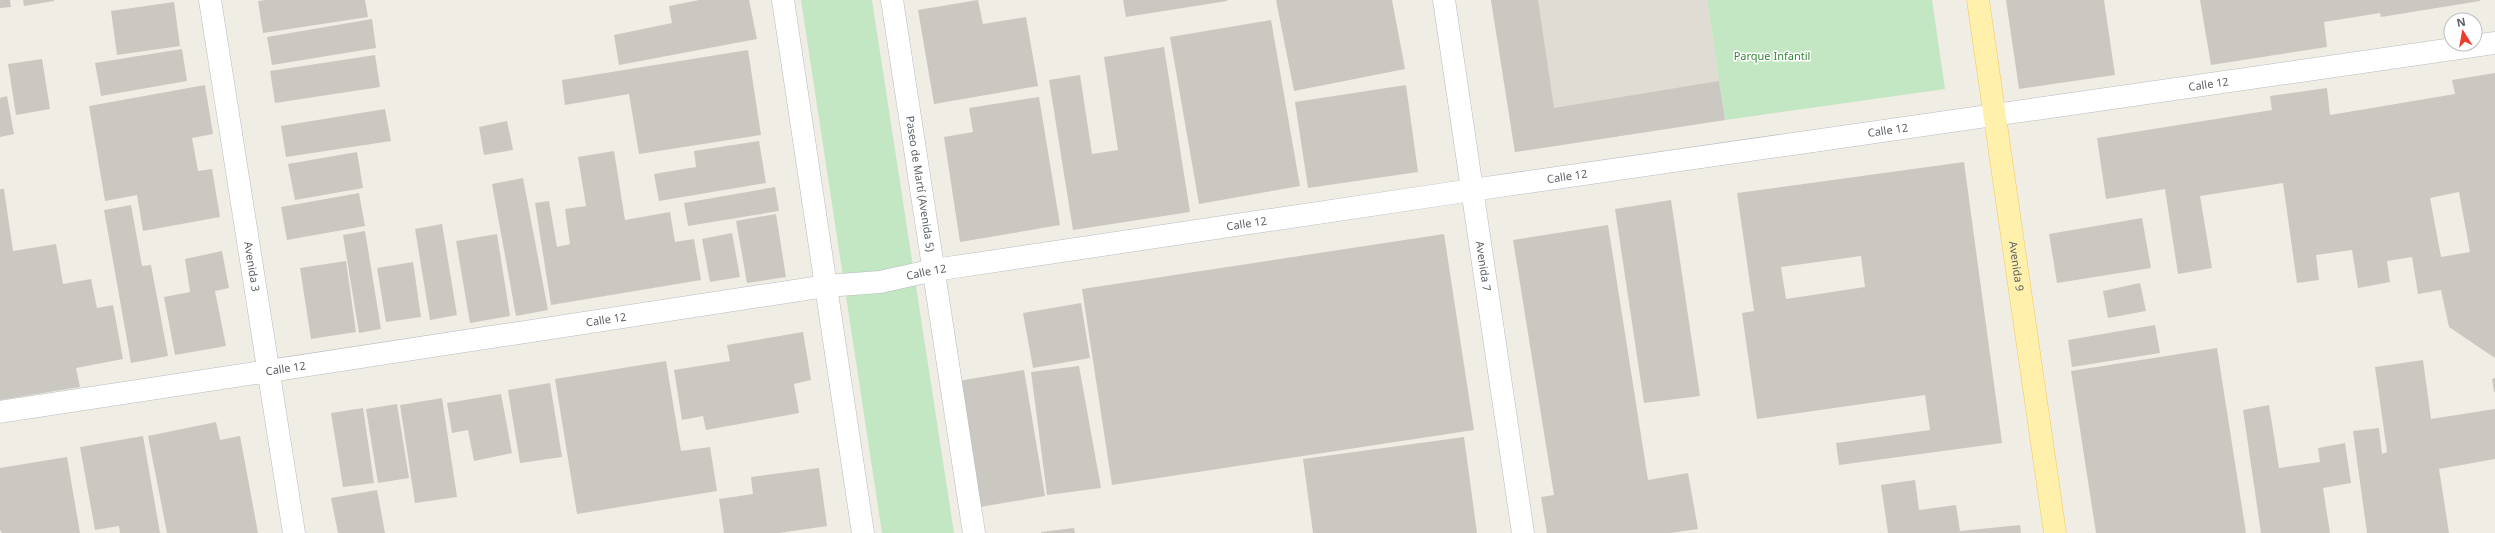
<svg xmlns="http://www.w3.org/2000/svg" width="2495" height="533" font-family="'Noto Sans',sans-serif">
<rect width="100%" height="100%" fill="#f0ede5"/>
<polygon fill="#e0dcd3" points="1491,0 1707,0 1725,120 1515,152"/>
<g fill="#c2e7c2">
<polygon points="801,0 872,0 954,533 882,533"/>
<polygon points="1707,0 1932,0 1945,89 1725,120"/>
</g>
<g fill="#cbc8c2" fill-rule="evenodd">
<polygon points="0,0 10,0 11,7 0,8"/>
<polygon points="23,0 54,0 54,1 24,6"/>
<polygon points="266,0 365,0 368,17 263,33 258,1"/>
<polygon points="699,0 749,0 757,39 619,65 614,35 672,23 669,6"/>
<polygon points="978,0 983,24 1026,17 1038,86 934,104 918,10"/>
<polygon points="1123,0 1227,0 1227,1 1126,17"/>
<polygon points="1276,0 1392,0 1405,69 1294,91"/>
<polygon points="1491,0 1538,0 1554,108 1719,81 1725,120 1515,152"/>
<polygon points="2006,0 2104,0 2115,75 2019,89"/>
<polygon points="2200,0 2480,0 2480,1 2381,17 2380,13 2324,22 2327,47 2211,65"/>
<polygon points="174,2 180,46 117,55 111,11"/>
<polygon points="372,19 376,48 272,65 267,37"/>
<polygon points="1271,20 1300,186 1199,204 1170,37"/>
<polygon points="1164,47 1190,212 1073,230 1049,80 1080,75 1092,154 1118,150 1104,57"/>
<polygon points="182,49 187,81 101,96 95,63"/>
<polygon points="748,50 761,135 639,154 629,94 565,105 562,80"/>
<polygon points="375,55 380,87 275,103 270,71"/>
<polygon points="42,59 50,109 16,115 8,64"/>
<path d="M 2495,73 L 2495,358 L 2449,327 L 2441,290 L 2418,294 L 2412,257 L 2387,261 L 2390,282 L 2358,288 L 2352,250 L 2316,255 L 2319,280 L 2297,283 L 2283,183 L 2200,196 L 2212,268 L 2178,274 L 2165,189 L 2106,199 L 2097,138 L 2272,110 L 2270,96 L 2327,88 L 2330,115 L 2455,94 L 2452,80 ZM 2459,192 L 2470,252 L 2441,257 L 2430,198 Z"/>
<polygon points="205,85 213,134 192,138 198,171 212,169 220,217 143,231 137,195 105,201 89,106"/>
<polygon points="1406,85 1418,172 1308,188 1295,102"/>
<polygon points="7,96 14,134 0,137 0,98"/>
<polygon points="1039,97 1060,225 960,242 944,137 973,132 969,108"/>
<polygon points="385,109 391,141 286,157 281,126"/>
<polygon points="507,121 513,150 484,155 479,127"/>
<polygon points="759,141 766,183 659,201 654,174 696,167 694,151"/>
<polygon points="614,151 625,220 670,212 675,242 694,239 701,280 551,305 535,203 549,201 557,247 570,244 565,209 586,206 578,157"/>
<polygon points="357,152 363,188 295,200 288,164"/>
<path d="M 1964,162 L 2002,443 L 1839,465 L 1836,443 L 1930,430 L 1925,395 L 1757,419 L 1742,313 L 1754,311 L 1737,193 ZM 1861,256 L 1865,287 L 1786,299 L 1781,267 Z"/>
<polygon points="523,178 548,310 516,316 492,184"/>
<polygon points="775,187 779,211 688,226 684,203"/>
<polygon points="0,189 4,189 13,251 56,244 63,284 91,279 97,308 113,305 123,359 76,368 80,387 0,400"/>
<polygon points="359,193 365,226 287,240 281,207"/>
<polygon points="1671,200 1700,396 1644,403 1615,209"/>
<polygon points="131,205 142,266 151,265 168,356 131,363 104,210"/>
<polygon points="776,214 786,277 747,283 736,221"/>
<polygon points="2142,218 2151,268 2057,283 2049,234"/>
<polygon points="442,224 457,315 430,320 415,229"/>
<polygon points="1608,225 1648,480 1688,473 1698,529 1670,533 1547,533 1541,497 1554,495 1513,240"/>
<polygon points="365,231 381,329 359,333 343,235"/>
<polygon points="732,233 740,277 710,282 702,239"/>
<polygon points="497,234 510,316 470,323 456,241"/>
<polygon points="1444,234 1474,430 1112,485 1082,289"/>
<polygon points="222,251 229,288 215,291 226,346 175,355 164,297 190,292 185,259"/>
<polygon points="346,261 356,332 311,339 300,268"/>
<polygon points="413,262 421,317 386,322 377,268"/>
<polygon points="2140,283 2146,311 2108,318 2103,291"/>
<polygon points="1081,303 1090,358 1033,368 1023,313"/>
<polygon points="2155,325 2160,353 2072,367 2068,340"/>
<polygon points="803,332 811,380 794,384 799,413 706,430 703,416 682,420 674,370 730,361 727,345"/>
<polygon points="2217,348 2246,533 2096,533 2071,371"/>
<polygon points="2423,360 2431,419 2495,409 2495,459 2439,469 2449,533 2367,533 2353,431 2379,428 2382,454 2387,452 2375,367"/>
<polygon points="666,361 681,451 710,447 717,491 577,514 555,379"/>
<polygon points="1079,366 1101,488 1047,495 1031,372"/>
<polygon points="1024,370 1045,496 980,507 958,381"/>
<polygon points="2495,378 2495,392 2494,392 2492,379"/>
<polygon points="550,383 562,457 520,463 508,390"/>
<polygon points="501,394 512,453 474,461 468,430 452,433 447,403"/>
<polygon points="442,398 457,497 415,503 400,405"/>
<polygon points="397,404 409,478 378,483 366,409"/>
<polygon points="2269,405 2279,468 2320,462 2318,448 2345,443 2351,483 2323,488 2330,533 2261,533 2243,410"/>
<polygon points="363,408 374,483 343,487 331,413"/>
<polygon points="216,422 220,440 240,436 258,533 167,533 148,436"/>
<polygon points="143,436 160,533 120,533 119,526 95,530 80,447"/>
<polygon points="1464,437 1477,533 1313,533 1303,459"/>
<polygon points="67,457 80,533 2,533 0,530 0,468"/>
<polygon points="819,468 827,526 779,533 724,533 719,499 753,494 751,477"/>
<polygon points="1915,480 1919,510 1956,505 1960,531 2020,525 2021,533 1888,533 1881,485"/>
<polygon points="377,490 385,533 338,533 331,498"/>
<polygon points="1074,528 1075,533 1041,533 1041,532"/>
</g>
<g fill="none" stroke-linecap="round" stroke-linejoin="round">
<g stroke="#b8bbbf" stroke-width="23">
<g id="minor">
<path id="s1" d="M 210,0 L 294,533"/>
<polyline points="783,0 863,533"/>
<path id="s2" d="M 892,0 L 974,533"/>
<path id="s3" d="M 1444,0 L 1523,533"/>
<path id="s4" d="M 0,412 L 826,286 L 880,282 L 934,270 L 1472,190 L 2495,43"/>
</g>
</g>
<g stroke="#f4c75a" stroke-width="23">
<g id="major">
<path id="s5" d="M 1978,0 L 2055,533"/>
</g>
</g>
<use href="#minor" stroke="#fff" stroke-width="22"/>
<use href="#major" stroke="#fff0ab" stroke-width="22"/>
</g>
<g text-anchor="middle" stroke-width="3" stroke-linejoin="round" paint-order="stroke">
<g font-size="11" fill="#348637" stroke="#fff">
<text x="1772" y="60">Parque Infantil</text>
</g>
<g font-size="11" fill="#5d6166" stroke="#fff">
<text dy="4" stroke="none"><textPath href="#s4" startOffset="2233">Calle 12</textPath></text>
<text dy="4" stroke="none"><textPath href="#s4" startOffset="1909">Calle 12</textPath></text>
<text dy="4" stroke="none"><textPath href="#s4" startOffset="1585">Calle 12</textPath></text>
<text dy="4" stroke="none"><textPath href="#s2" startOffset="186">Paseo de Martí (Avenida 5)</textPath></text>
<text dy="4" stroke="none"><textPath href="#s4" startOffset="1261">Calle 12</textPath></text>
<text dy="4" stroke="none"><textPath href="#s1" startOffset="270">Avenida 3</textPath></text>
<text dy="4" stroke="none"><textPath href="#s3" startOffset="269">Avenida 7</textPath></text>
<text dy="4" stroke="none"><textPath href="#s5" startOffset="269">Avenida 9</textPath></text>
<text dy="4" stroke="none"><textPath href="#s4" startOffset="937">Calle 12</textPath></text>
<text dy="4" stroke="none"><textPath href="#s4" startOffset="613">Calle 12</textPath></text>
<text dy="4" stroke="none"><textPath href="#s4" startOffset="289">Calle 12</textPath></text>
</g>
</g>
<g transform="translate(2463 32) rotate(349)"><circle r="19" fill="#ffffff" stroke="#bec0c2"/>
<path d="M0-3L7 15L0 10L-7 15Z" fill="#ec3b2f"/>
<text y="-6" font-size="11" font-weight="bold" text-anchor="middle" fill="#5d6166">N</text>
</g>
</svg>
